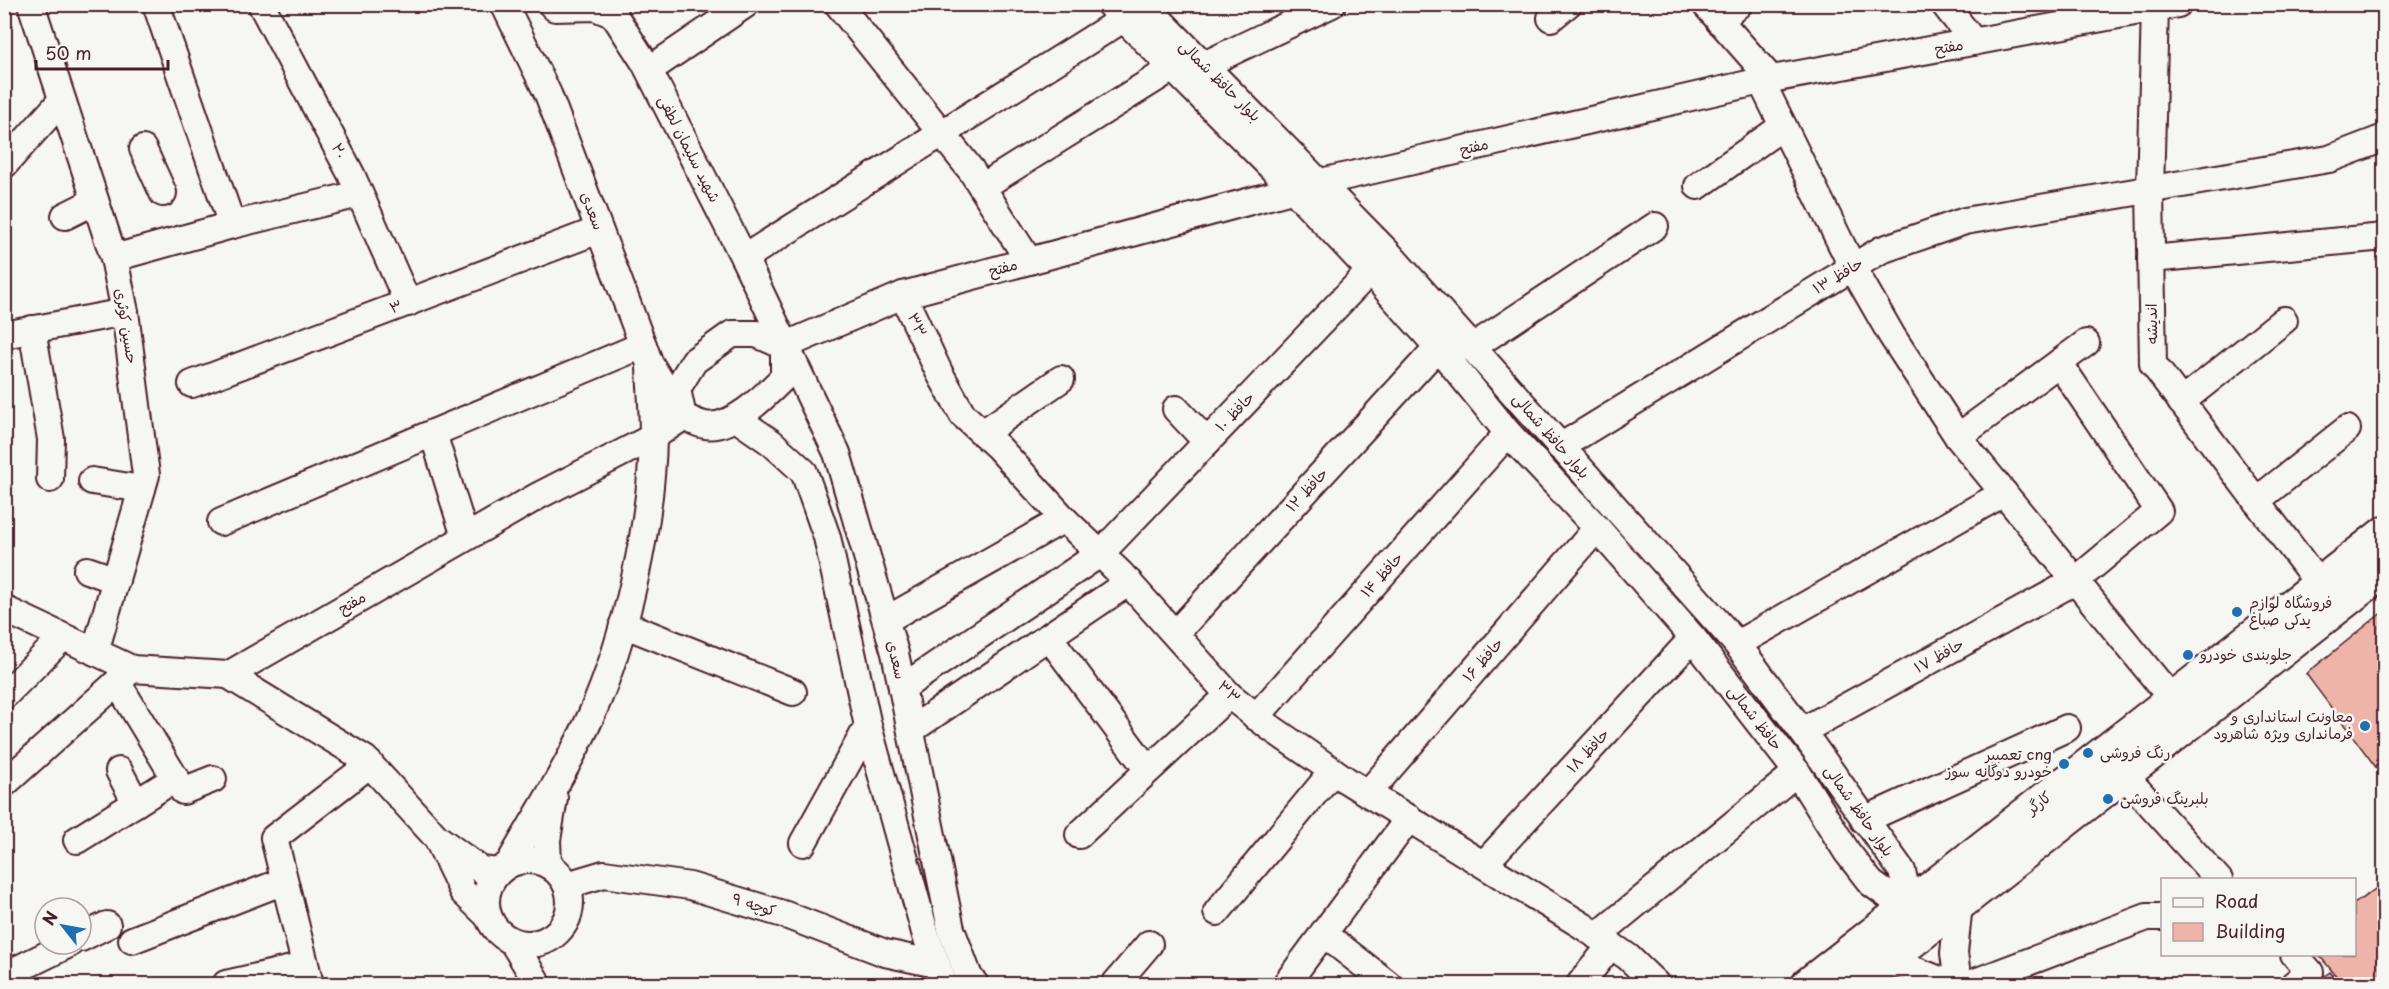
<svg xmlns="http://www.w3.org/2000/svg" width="2389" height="989" font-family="'Playpen Sans','Playpen Sans Arabic',sans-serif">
<rect width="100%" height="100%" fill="#f6f6f2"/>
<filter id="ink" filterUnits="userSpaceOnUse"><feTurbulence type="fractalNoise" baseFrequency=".0167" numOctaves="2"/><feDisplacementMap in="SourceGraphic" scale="12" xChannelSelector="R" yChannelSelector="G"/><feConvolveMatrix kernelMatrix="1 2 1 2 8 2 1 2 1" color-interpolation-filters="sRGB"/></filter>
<g filter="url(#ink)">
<g fill="#eeb4a9" stroke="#4a1f2b" stroke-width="1.5">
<polygon points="2384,611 2384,778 2306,674"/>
<polygon points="2384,883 2384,984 2343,984 2318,954 2354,954 2354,904"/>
<polygon points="2330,972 2339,984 2314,984"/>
</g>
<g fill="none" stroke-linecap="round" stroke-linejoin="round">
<g stroke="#4a1f2b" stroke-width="30">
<g id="minor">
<polyline points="31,4 114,258 125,312 146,475 95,652"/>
<polyline points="156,4 232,225"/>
<polyline points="261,4 351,174 408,303"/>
<polyline points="551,4 555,8 595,7 614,15 645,63 744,258 837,453 895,653 951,929 969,977 975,984"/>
<polyline points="838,4 971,170 1029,261"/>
<polyline points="1109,4 1293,189 1370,271 1438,347 1508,433 1597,528 1693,638 1797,772 1847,852 1871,883 1893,899 1909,904 1902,871 1802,731 1737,644 1389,254 1144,4"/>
<polyline points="1705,4 1771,79"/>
<polyline points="1944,4 1974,42"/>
<polyline points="2155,9 2150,189 2153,364 2319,584"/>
<polyline points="1551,18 1568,4"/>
<polyline points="1719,21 1739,4"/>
<polyline points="1204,65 1332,4"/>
<polyline points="649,70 746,4"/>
<polyline points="1761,81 1853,268 1892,336 1958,437 2172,699"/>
<polyline points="143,149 163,193"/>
<polyline points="4,165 62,100"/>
<polyline points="1698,186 1783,126"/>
<polyline points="982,187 1171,69"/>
<polyline points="65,216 95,201"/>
<polyline points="114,258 232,225 359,194"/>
<polyline points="744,258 1123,19"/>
<polyline points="2151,259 2384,237"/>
<polyline points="903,295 939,372 963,415 998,447 1064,519 1120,573 1229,695 1271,728 1346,780 1583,926 1628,957 1656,984"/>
<polyline points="32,329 51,439 50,479"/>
<path d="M 732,334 L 757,334 L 784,346 L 784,377 C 766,395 732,430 705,425 C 698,424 690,419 683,417 L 677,389 L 694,361 Z"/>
<polyline points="4,335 125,312"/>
<polyline points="784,346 903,295 1321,182 1761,81 2178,4"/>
<polyline points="1471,348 1655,226"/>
<polyline points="192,384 599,230"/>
<polyline points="2181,402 2284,320"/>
<polyline points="1176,409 1207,442"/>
<polyline points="736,418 772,443 804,472 827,537 868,726 926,936 944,984"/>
<polyline points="433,433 465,537"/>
<polyline points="983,433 1061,379"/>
<polyline points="1958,437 2086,343"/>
<polyline points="1560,447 1881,250 1965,221 2329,159 2384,138"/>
<polyline points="92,481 142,489"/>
<polyline points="2256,501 2347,429"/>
<polyline points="221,522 643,345"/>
<polyline points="87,570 116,580"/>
<polyline points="4,609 132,669 228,675 538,496 653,437 683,417 650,364 548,94 504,4"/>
<polyline points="886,620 1064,519"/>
<polyline points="623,624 793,692"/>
<polyline points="1176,633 1438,347"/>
<polyline points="1049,637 1148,770"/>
<polyline points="1737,644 2004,493"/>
<polyline points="228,675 365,759 436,837 481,870 498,872"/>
<polyline points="117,682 183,791 213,779"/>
<polyline points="902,688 1101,553 1370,271"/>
<polyline points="4,696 62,638"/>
<polyline points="1256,717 1508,433"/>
<polyline points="911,730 1129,582"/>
<polyline points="1802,731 2075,581 2159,511 2059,363"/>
<polyline points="119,771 136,803"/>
<polyline points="2124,775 2219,880"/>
<polyline points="4,784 132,669"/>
<polyline points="1368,793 1597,528"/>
<polyline points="1864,820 2067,728"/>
<polyline points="1079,835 1229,695"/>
<polyline points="77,840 176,778"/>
<polyline points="439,842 463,892 488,916"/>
<polyline points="803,843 868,726"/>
<circle cx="528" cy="902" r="42"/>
<path d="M 509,864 C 537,815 568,767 591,716 C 626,638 652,521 653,436 C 653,413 651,390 650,367"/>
<polyline points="548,864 547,840 554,798"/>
<polyline points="1484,864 1693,638"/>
<polyline points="567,885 604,874 690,886 783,914 885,953 936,964"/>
<polyline points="1217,912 1333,771"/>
<polyline points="1323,933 1388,984"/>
<polyline points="1597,936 1797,772"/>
<polyline points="81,938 107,925"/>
<polyline points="132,940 284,881"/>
<polyline points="512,941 538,984"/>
<polyline points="1885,963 1907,967 1950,984"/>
<polyline points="4,976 69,944"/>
<polyline points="226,984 305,966"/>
<polyline points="310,984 274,838 370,764"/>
<polyline points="1115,984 1149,944"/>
<polyline points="1286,984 1409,818"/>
<polyline points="1580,984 1611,945"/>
<polyline points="1958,984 1954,953 1959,904"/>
<polyline points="1970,984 2147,917 2162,917"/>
<polyline points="2294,984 2310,972 2294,954"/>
</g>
</g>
<g stroke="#4a1f2b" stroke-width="36">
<g id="major">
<polyline points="1808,984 2384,533"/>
<polyline points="1858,984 2384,571"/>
</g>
</g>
<use href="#minor" stroke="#f6f6f2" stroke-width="26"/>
<use href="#major" stroke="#f6f6f2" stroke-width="32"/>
</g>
</g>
<g fill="#1f6fb2" stroke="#f6f6f2" stroke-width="2">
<circle cx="2237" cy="612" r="6"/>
<circle cx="2188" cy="655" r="6"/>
<circle cx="2365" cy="726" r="6"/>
<circle cx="2088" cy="753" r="6"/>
<circle cx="2064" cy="764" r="6"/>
<circle cx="2108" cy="799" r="6"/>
</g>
<g text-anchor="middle" stroke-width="5" stroke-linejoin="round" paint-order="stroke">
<g font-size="15" fill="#4a1f2b" stroke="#f6f6f2">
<text transform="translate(1949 47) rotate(-10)" y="5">مفتح</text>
<text transform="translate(1220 81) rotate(45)" y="5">بلوار حافظ شمالی</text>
<text transform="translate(1474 147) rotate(-13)" y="5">مفتح</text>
<text transform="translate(689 149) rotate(63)" y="5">شهید سلیمان لطفی</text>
<text transform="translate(339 151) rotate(63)" y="5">۲۰</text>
<text transform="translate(592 211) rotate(69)" y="5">سعدی</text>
<text transform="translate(1003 268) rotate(-15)" y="5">مفتح</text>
<text transform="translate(1838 276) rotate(-31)" y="5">حافظ ۱۳</text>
<text transform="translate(396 307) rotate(-21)" y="5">۳</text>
<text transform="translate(2152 324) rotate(-91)" y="5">اندیشه</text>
<text transform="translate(917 325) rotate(65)" y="5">۳۳</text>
<text transform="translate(126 326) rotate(81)" y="5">حسین کوثری</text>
<text transform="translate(1235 412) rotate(-46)" y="5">حافظ ۱۰</text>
<text transform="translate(1551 436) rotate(49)" y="5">بلوار حافظ شمالی</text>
<text transform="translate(1307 490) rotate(-47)" y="5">حافظ ۱۲</text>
<text transform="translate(1382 575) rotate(-48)" y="5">حافظ ۱۴</text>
<text transform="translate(352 603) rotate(-30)" y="5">مفتح</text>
<text transform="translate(1939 656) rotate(-29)" y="5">حافظ ۱۷</text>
<text transform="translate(896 660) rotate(77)" y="5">سعدی</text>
<text transform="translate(1483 660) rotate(-49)" y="5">حافظ ۱۶</text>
<text transform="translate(1229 692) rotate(45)" y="5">۳۳</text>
<text transform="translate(1755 718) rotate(52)" y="5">حافظ شمالی</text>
<text transform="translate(1588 751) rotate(-47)" y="5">حافظ ۱۸</text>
<text transform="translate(2039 803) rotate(-38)" y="5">کارگر</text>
<text transform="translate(1859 811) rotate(55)" y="5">بلوار حافظ شمالی</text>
<text transform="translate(754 905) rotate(17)" y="5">کوچه ۹</text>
</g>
<g font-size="15" fill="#4a1f2b" stroke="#f6f6f2" text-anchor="start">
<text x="2249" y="608">فروشگاه لوازم<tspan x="2249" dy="17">یدکی صباغ</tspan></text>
<text x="2200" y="660">جلوبندی خودرو</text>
<text x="2353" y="722" text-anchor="end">معاونت استانداری و<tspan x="2353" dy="17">فرمانداری ویژه شاهرود</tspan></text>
<text x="2100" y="758">رنگ فروشی</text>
<text x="2052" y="760" text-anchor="end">تعمییر cng<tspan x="2052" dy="17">خودرو دوگانه سوز</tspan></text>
<text x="2120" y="804">بلبرینگ فروشی</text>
</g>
</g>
<rect width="2389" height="989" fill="none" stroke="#f6f6f2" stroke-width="24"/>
<rect x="12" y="12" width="2365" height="965" fill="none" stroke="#4a1f2b" stroke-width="2" filter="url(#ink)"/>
<rect x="2161" y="878" width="195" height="78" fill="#f6f6f2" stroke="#b1a0a2" stroke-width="1.5"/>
<rect x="2173" y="898" width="30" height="9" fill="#f6f6f2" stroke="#b1a0a2" stroke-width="1.5"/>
<text x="2215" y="908" font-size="18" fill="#4a1f2b">Road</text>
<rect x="2173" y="923" width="30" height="18" fill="#eeb4a9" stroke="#b1a0a2" stroke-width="1.5"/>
<text x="2215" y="938" font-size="18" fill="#4a1f2b">Building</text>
<g transform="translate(63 926) rotate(301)"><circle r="28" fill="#f6f6f2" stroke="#b1a0a2" stroke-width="1.5"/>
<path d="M0-4.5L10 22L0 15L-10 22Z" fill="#1f6fb2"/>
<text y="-9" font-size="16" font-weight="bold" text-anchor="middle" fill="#4a1f2b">N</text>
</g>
<path d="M36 60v9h132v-9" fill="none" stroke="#4a1f2b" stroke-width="3"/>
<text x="45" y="60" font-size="18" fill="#4a1f2b" stroke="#f6f6f2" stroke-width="4.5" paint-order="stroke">50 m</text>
</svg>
